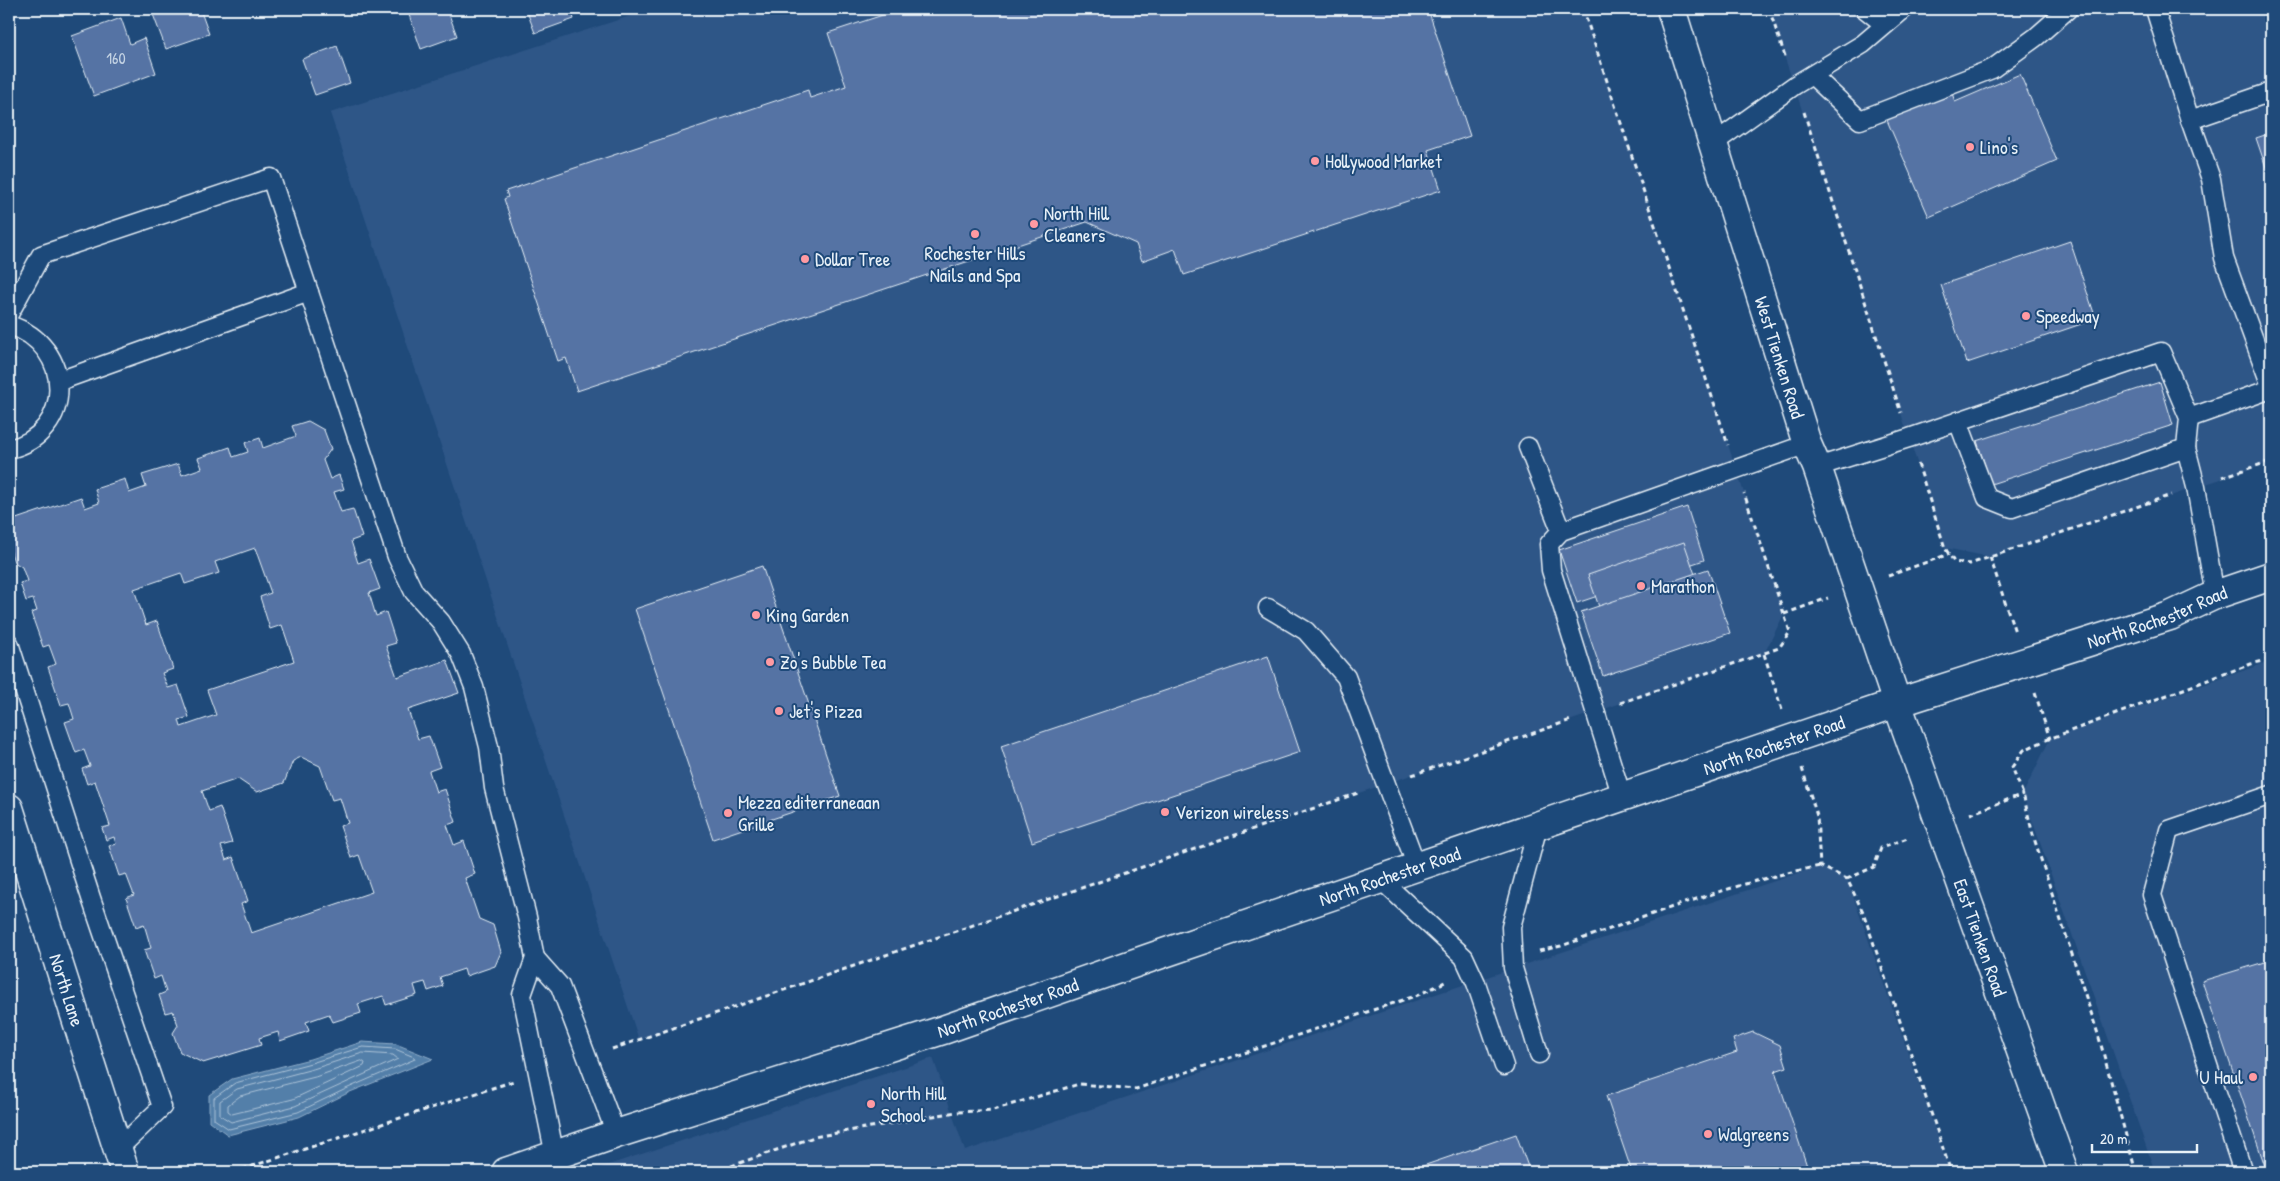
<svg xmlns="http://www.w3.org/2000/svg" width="2280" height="1181" font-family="'Patrick Hand',sans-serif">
<rect width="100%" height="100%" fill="#1f4a7a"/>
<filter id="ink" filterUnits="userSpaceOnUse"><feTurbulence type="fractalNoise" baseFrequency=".02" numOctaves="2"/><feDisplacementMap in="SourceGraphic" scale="10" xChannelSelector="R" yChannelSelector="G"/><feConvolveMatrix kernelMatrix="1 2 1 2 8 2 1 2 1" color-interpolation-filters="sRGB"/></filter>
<g filter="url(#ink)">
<g fill="#2f5687">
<polygon points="652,9 1584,9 1784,614 1764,654 639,1040 330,113"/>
<polygon points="1769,9 2271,9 2271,462 1990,557 1945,548"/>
<polygon points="2271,661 2271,1172 2155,1172 2023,794 2050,739"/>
<polygon points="1820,866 1847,879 1950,1172 587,1172 933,1058 965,1151"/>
</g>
<polygon fill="#537fa9" stroke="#8fadc9" points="362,1042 396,1044 433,1059 350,1092 299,1117 228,1135 209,1121 209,1095 232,1079 310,1059"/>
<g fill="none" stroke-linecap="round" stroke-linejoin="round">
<g stroke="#acc3d8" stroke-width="1">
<polygon points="363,1047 395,1049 414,1057 415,1059 348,1088 298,1112 229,1129 214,1119 214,1098 235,1083 311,1063"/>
<polygon points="363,1053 393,1055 398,1059 295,1106 231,1122 220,1115 220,1101 237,1089 313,1069"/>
<polygon points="362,1061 365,1063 364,1066 293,1099 232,1114 228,1111 228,1105 240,1096 315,1077"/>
</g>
</g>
<g fill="#5473a4" stroke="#e8f1f8" fill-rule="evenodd">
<polygon points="151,9 200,9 209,34 166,49"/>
<polygon points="418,9 447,9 457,36 421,49 408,12"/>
<polygon points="526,9 571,9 574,19 535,33"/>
<polygon points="901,9 1428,9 1470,136 1428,150 1441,190 1184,275 1175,249 1142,261 1136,244 1087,222 577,391 566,358 558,361 504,199 508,197 506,191 808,90 810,98 846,86 828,33"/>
<polygon points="121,18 130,44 144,38 156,73 94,96 72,36"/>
<polygon points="337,46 350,83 315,95 302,59"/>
<polygon points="2020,74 2057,161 1929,217 1886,118 1951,90 1955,102"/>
<polygon points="2271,133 2271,182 2256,138"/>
<polygon points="2070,241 2096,319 1967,363 1941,285"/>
<polygon points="2160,382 2173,425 1991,484 1977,441"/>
<path d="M 308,421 L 324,430 L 331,449 L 323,460 L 330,479 L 339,475 L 344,489 L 334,492 L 341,512 L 353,509 L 362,537 L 351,541 L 358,563 L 369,559 L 380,589 L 369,593 L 376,616 L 386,612 L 396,643 L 386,646 L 397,677 L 447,660 L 459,693 L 408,710 L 418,739 L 429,736 L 440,767 L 429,771 L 436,792 L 445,789 L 456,822 L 447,825 L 454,845 L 464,841 L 475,874 L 465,878 L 479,919 L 493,925 L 501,952 L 495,966 L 466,976 L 464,969 L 440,977 L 443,986 L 428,991 L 425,982 L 414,985 L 417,995 L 386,1005 L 383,996 L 358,1004 L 361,1013 L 333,1022 L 329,1014 L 306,1022 L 309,1031 L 280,1041 L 278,1032 L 259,1038 L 261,1045 L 203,1063 L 180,1052 L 173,1033 L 178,1025 L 173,1011 L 165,1013 L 159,995 L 166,992 L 161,976 L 154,979 L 144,950 L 151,948 L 144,924 L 136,927 L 126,898 L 134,895 L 126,874 L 119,876 L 109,846 L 116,844 L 114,837 L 106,840 L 102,828 L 110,826 L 95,781 L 87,784 L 82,769 L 90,766 L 84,750 L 76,753 L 65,722 L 74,719 L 69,703 L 61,705 L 48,667 L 56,664 L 49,645 L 43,647 L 31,613 L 37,611 L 33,599 L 26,601 L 20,583 L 27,581 L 22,567 L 14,562 L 9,546 L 9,536 L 16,519 L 81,497 L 85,508 L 99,503 L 95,489 L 125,479 L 129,493 L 146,487 L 142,475 L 178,464 L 182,475 L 202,468 L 198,458 L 230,447 L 233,457 L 248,452 L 245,443 L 260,438 L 263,448 L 296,436 L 292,426 ZM 255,548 L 271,593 L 260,597 L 270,629 L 282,625 L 294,661 L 207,690 L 216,715 L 181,727 L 179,720 L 189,717 L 178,685 L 168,688 L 162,673 L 173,669 L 157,621 L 146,625 L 134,589 L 181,573 L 185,584 L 219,573 L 215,562 ZM 301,757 L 320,766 L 332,800 L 340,798 L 348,823 L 340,826 L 351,858 L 359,855 L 372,892 L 251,933 L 241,904 L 248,901 L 233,857 L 226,860 L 221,846 L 232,843 L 220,807 L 209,811 L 202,791 L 238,779 L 257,792 L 284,783 L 293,761 Z"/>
<polygon points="1687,507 1704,560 1577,603 1559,550"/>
<polygon points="1684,542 1702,595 1606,627 1588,575"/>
<polygon points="762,566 840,796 713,839 635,609"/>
<polygon points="1708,569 1730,633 1603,676 1581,612"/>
<polygon points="1268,656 1300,752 1032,842 1001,746"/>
<polygon points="2271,960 2271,1172 2267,1172 2202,981"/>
<polygon points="1753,1032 1780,1045 1787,1067 1775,1071 1809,1172 1632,1172 1606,1096 1737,1052 1733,1039"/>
<polygon points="1516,1134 1530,1172 1418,1172 1417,1168"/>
</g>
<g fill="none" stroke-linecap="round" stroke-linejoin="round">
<g stroke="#e8f1f8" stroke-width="21">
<g id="service">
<polyline points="1865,9 1885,25"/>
<polyline points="2155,9 2190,120 2271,92"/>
<polyline points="1812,75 1860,120 1992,69 2036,37 2068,9"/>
<polyline points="2190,120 2211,179 2224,258 2271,386"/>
<polyline points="1714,143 1795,85 1863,44 1904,9"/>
<polyline points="9,314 41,255 271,178 397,557 414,592 441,622 461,654 474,687 489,747 494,788 527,917 535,958 522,995 555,1156"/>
<path d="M 9,325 C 75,345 75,434 9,449"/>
<polyline points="59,381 309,292"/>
<polyline points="2189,418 2271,389"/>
<polyline points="1958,421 1987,498 2012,508 2186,448"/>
<polyline points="1528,447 1561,531"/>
<polyline points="1817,467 1909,438 2161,352 2189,418 2186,448 2196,487 2215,595"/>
<polyline points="1268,608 1306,631 1346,677 1417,867"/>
<polyline points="9,643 91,898 162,1107 117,1150"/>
<polyline points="1622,797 1551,570 1549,544 1561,531 1807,444"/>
<polyline points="1538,826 1511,927 1513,968 1539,1054"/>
<polyline points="1380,879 1464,957 1476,983 1504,1066"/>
<polyline points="535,958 560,986 616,1134"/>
<polyline points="2243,1172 2152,895 2169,830 2271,795"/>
</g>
</g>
<g stroke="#e8f1f8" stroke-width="31">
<g id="minor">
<path id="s1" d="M 9,808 L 125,1172"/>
</g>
</g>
<g stroke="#e8f1f8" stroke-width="31">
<g id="secondary">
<path id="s2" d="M 1671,9 L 1807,444 L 1817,467 L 1897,703 L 2064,1172"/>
</g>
</g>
<g stroke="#e8f1f8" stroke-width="31">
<g id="primary">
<path id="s3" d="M 506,1172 L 616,1134 L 943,1030 L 1164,953 L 1897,703 L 2170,616 L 2215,595 L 2271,576"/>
</g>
</g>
<g stroke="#e8f1f8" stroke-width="3" stroke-dasharray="5 4" stroke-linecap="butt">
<polyline points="1583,9 1728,445"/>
<polyline points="1769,9 1786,59"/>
<polyline points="1804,112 1901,413"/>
<polyline points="1918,464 1945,548 1954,562 1970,564 2171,495"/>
<polyline points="2222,477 2271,461"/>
<polyline points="1990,557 2015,632"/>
<polyline points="1888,576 1949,554"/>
<polyline points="1784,614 1828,598"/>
<polyline points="1764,654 1782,710"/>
<polyline points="2035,693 2050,739"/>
<polyline points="1620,703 1779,648 1790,632 1744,493"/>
<polyline points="1802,768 1817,816 1820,866 1847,879 1863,912 1951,1172"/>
<polyline points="1412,775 1571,720"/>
<polyline points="1970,814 2023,794"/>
<polyline points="1847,879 1874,867 1881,848 1910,837"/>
<path d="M 1539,951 L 1561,946 C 1646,917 1731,883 1820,866"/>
<polyline points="612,1049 1361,792"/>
<polyline points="234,1172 514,1081"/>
<polyline points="714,1172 814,1137 956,1112 993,1110 1079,1084 1136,1089 1418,995 1445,982"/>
<polyline points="2136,1172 2098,1034 2033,835 2023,794 2012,767 2024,750 2046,740 2251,664 2271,659"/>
</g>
<use href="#service" stroke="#1f4a7a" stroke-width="18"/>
<use href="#minor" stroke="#1f4a7a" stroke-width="28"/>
<use href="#secondary" stroke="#1f4a7a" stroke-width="28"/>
<use href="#primary" stroke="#1f4a7a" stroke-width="28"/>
</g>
</g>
<g fill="#ff9aa2" stroke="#1f4a7a" stroke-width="2">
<circle cx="1970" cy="147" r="5"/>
<circle cx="1315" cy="161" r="5"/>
<circle cx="1034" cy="224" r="5"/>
<circle cx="975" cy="234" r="5"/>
<circle cx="805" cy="259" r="5"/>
<circle cx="2026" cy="316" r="5"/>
<circle cx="1641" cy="586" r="5"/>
<circle cx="756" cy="615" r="5"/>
<circle cx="770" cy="662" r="5"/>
<circle cx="779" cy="711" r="5"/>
<circle cx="1165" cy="812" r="5"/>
<circle cx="728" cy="813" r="5"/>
<circle cx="2253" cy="1077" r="5"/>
<circle cx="871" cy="1104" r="5"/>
<circle cx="1708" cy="1134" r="5"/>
</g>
<g text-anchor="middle" stroke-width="4" stroke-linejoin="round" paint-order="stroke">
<g font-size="16" fill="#c3d2e3">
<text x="116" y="64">160</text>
</g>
<g font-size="19" fill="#e8f1f8" stroke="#1f4a7a" text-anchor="start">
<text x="1980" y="154">Lino's</text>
<text x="1325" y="168">Hollywood Market</text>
<text x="1044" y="220">North Hill<tspan x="1044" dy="22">Cleaners</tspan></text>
<text x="975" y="260" text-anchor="middle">Rochester Hills<tspan x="975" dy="22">Nails and Spa</tspan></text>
<text x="815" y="266">Dollar Tree</text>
<text x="2036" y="323">Speedway</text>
<text x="1651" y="593">Marathon</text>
<text x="766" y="622">King Garden</text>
<text x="780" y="669">Zo's Bubble Tea</text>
<text x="789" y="718">Jet's Pizza</text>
<text x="738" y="809">Mezza editerraneaan<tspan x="738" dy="22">Grille</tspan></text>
<text x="1175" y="819">Verizon wireless</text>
<text x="2243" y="1084" text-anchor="end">U Haul</text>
<text x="881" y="1100">North Hill<tspan x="881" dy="22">School</tspan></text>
<text x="1718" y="1141">Walgreens</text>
</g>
<g font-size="19" fill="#e8f1f8" stroke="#1f4a7a">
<text dy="7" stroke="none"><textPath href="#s2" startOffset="365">West Tienken Road</textPath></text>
<text dy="7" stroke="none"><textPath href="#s3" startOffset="1742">North Rochester Road</textPath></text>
<text dy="7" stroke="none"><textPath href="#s3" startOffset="1338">North Rochester Road</textPath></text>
<text dy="7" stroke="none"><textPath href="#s3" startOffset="932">North Rochester Road</textPath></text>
<text dy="7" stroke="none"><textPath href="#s2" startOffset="979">East Tienken Road</textPath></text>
<text dy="7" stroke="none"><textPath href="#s1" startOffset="191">North Lane</textPath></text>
<text dy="7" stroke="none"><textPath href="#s3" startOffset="528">North Rochester Road</textPath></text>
</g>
</g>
<rect width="2280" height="1181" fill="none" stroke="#1f4a7a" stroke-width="30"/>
<rect x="15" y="15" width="2250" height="1151" fill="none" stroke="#e8f1f8" stroke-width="2" filter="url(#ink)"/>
<path d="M2092 1144v8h105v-8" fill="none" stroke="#e8f1f8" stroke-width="2.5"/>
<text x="2100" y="1144" font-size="15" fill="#e8f1f8" stroke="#1f4a7a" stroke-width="4" paint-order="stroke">20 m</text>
</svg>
